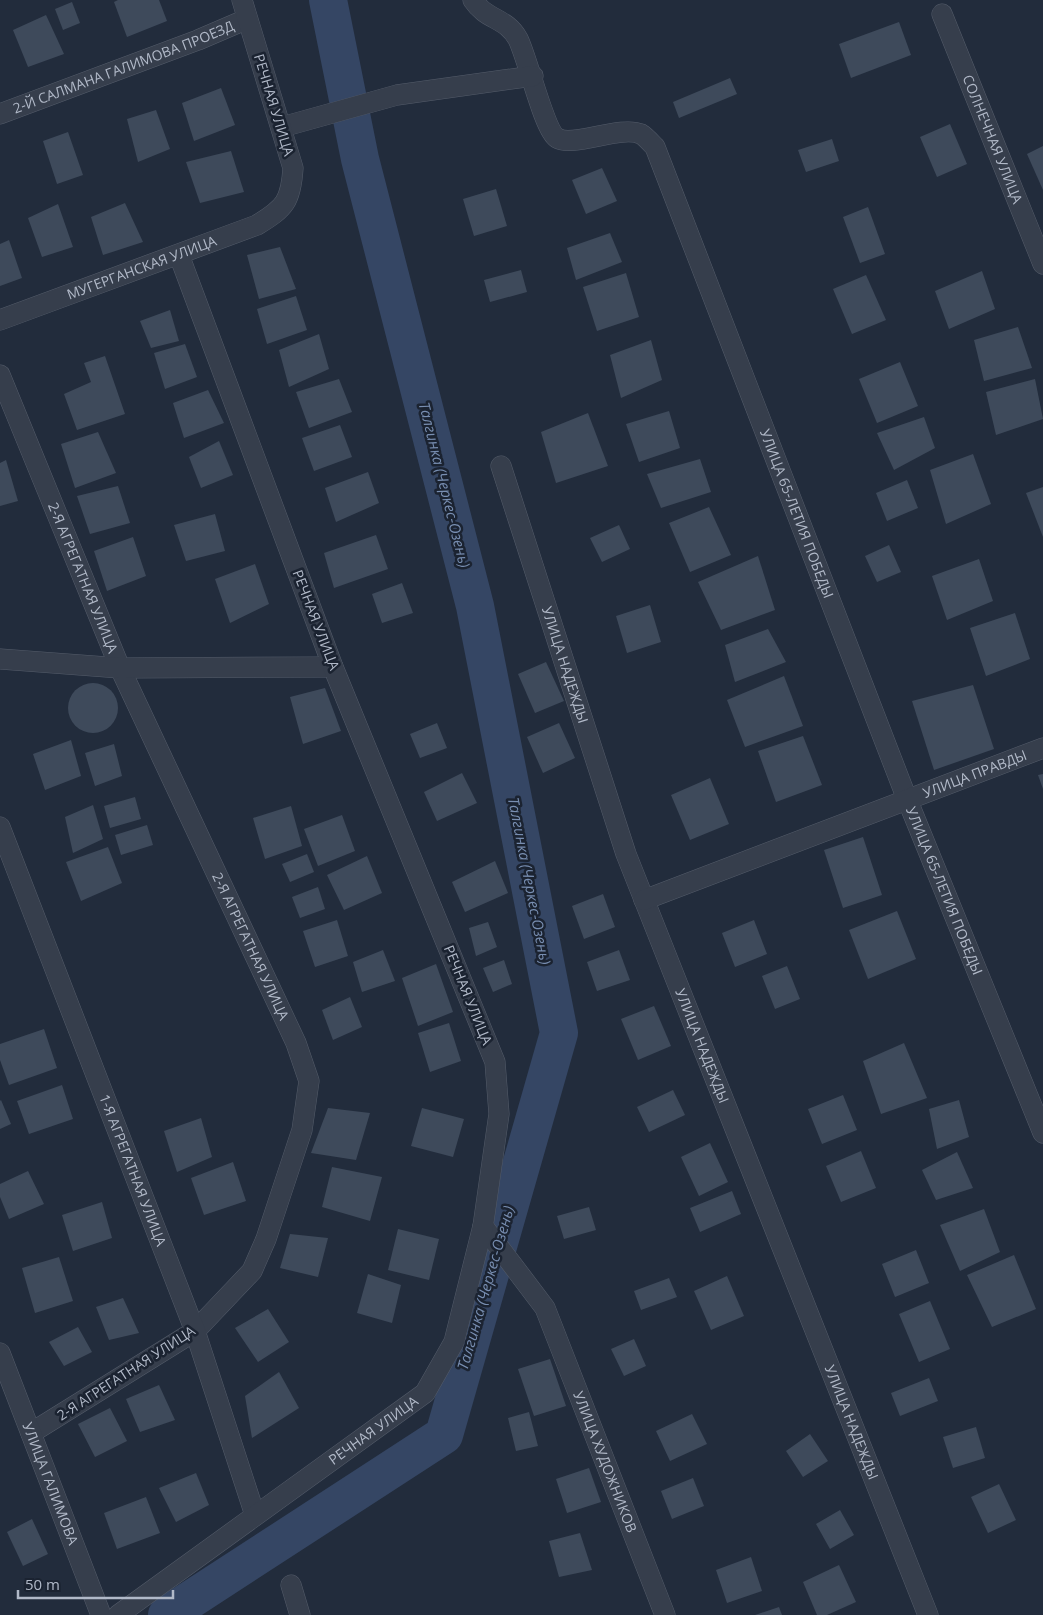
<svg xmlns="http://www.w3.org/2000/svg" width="1043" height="1615" font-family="'Open Sans',sans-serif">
<rect width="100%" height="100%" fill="#222c3c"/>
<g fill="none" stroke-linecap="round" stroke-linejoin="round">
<polyline stroke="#354664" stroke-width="38" points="167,1615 444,1435 559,1033 475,606 360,159 328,0"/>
</g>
<g fill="#3e4a5b">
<polygon points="118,0 159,0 167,21 127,37 114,2"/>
<polygon points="72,2 80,23 63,30 55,9"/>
<polygon points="46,15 64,54 28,67 13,30"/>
<polygon points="899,22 911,55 851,78 839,44"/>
<polygon points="730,78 737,94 679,118 673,102"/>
<polygon points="221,88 235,125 194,141 182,103"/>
<polygon points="156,110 170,149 138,162 127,119"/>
<polygon points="950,124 967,164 937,177 920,137"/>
<polygon points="68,132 83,175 57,184 43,141"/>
<polygon points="832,139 839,161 806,172 798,150"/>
<polygon points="1043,146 1043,190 1027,154"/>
<polygon points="231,151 244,192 200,203 186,162"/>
<polygon points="602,168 617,201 586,214 572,180"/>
<polygon points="496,189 507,226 474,236 463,199"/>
<polygon points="125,203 143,242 103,255 91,217"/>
<polygon points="58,204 73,247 42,257 28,218"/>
<polygon points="868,207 885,254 860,263 843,217"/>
<polygon points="610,233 622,262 576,280 567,248"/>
<polygon points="9,240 22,278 0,286 0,244"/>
<polygon points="280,247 296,289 259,299 247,255"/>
<polygon points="521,270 527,292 490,302 484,280"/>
<polygon points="982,271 995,309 949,329 935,291"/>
<polygon points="626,273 639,317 597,331 583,287"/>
<polygon points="866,275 886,320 852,334 833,289"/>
<polygon points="296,296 307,330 267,344 257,309"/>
<polygon points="170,310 179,341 151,348 140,321"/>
<polygon points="1018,327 1032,368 984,381 974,340"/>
<polygon points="319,334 329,369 289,387 279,350"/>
<polygon points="651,340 662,380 621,398 610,355"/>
<polygon points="185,344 197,377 165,389 154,353"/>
<polygon points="105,356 125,414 77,430 64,394 91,382 84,363"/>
<polygon points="900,362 918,406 877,423 859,379"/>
<polygon points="339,379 352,412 309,428 296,392"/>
<polygon points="1035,379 1043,419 996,435 986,392"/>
<polygon points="208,390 224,423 184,438 173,403"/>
<polygon points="669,411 680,448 639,462 626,424"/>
<polygon points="588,413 608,466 556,483 541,432"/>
<polygon points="924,417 935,448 894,470 877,433"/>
<polygon points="340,425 352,457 314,471 302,438"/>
<polygon points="98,432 116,473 75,488 61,444"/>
<polygon points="219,441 233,475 201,488 189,457"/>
<polygon points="973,454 991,504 946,524 930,470"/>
<polygon points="700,459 711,492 661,508 647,474"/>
<polygon points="6,460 18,501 0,506 0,463"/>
<polygon points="368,472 379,503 336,522 325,488"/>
<polygon points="907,480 918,508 887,521 876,493"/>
<polygon points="118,486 130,523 90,534 77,496"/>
<polygon points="1043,487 1043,537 1026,493"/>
<polygon points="709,507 731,555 690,572 669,523"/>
<polygon points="215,514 225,551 186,561 174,525"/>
<polygon points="619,525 630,549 602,562 590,538"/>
<polygon points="376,535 388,569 334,588 324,553"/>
<polygon points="133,537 146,576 107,591 94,551"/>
<polygon points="889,545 901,572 877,582 865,556"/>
<polygon points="758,556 775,610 721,630 698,582"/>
<polygon points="979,559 993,601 947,620 932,576"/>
<polygon points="255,564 269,604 230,623 215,579"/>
<polygon points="402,583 413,613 382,623 372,594"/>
<polygon points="650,605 661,642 627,653 616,616"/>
<polygon points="1015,613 1030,659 986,676 970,628"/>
<polygon points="768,629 786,662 735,682 725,645"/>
<polygon points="546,662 564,701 535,713 518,674"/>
<polygon points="784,676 803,726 745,747 727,700"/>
<circle cx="93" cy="708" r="25"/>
<polygon points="973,685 994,749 934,770 912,701"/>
<polygon points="325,688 341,731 303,744 290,697"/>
<polygon points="437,723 447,748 420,758 410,734"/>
<polygon points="559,723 575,758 543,773 527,737"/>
<polygon points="803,736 822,785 776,802 758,751"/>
<polygon points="71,740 81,776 45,790 33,754"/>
<polygon points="114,744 122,776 95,786 85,753"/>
<polygon points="462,773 477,803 437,821 424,792"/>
<polygon points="1043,774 1043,789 1038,775"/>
<polygon points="710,778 729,824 690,840 671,795"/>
<polygon points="135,797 141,819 110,828 104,806"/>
<polygon points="93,805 103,839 73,853 65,817"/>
<polygon points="291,806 302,846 265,859 253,818"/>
<polygon points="342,815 355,851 318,866 304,829"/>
<polygon points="147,825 153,845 121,855 115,835"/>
<polygon points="863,837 882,895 843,908 824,850"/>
<polygon points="108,847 122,883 81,901 66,862"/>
<polygon points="307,854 314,872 290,882 282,864"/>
<polygon points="367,856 382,893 344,910 327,875"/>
<polygon points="495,861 508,893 465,912 452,882"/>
<polygon points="318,887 325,909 300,918 292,897"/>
<polygon points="603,894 615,927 584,939 572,906"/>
<polygon points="897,911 916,959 868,979 849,930"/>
<polygon points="337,920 348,956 315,967 303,931"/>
<polygon points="754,920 767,954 735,967 722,933"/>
<polygon points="488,922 497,947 476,956 469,928"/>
<polygon points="383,950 395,981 362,992 353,962"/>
<polygon points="619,950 630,980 597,991 587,962"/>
<polygon points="504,960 512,984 493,992 483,968"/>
<polygon points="436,964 453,1012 418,1026 402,978"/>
<polygon points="787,966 800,999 775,1009 762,976"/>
<polygon points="350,997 362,1027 333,1040 322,1010"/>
<polygon points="654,1006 671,1046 638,1060 621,1019"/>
<polygon points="449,1023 461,1061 430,1072 418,1033"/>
<polygon points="44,1029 57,1068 9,1085 0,1060 0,1044"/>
<polygon points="904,1043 927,1098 881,1114 863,1061"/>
<polygon points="62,1085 73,1119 29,1134 17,1101"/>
<polygon points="673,1090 685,1115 649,1132 637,1107"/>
<polygon points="843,1095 857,1130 822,1144 808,1109"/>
<polygon points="1,1100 11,1124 0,1129 0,1101"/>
<polygon points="959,1100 969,1137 937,1149 929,1109"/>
<polygon points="328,1108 370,1113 356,1160 311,1153"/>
<polygon points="422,1108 464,1119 453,1157 411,1146"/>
<polygon points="201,1118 212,1157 177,1172 164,1131"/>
<polygon points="710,1143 728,1182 699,1196 681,1157"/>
<polygon points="861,1151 876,1188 841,1202 826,1166"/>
<polygon points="957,1152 973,1188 936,1200 922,1170"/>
<polygon points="233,1162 246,1201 204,1215 191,1178"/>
<polygon points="332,1167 382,1177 370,1221 322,1207"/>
<polygon points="28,1171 44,1204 9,1219 0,1197 0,1184"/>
<polygon points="732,1191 741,1214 700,1232 690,1208"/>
<polygon points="102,1202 112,1238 73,1251 62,1215"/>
<polygon points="589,1207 596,1230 564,1239 557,1216"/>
<polygon points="984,1209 1000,1252 960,1271 940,1225"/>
<polygon points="398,1229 439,1239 429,1280 388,1270"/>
<polygon points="290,1234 328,1238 318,1277 280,1268"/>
<polygon points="916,1250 929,1283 895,1297 882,1264"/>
<polygon points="1014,1255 1036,1309 992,1327 967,1275"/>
<polygon points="59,1257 73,1301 35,1313 22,1268"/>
<polygon points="368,1274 401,1285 392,1323 357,1313"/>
<polygon points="727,1276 744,1316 711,1330 694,1291"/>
<polygon points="669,1278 677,1297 641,1310 634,1291"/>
<polygon points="123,1298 139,1333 109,1340 96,1307"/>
<polygon points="930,1301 950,1349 919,1362 899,1314"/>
<polygon points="268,1309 289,1342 258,1362 235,1328"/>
<polygon points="78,1327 92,1352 64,1366 49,1342"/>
<polygon points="634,1339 646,1366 624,1376 611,1349"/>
<polygon points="550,1359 566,1406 534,1416 518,1369"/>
<polygon points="279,1372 299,1408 252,1438 245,1396"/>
<polygon points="929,1378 938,1401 900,1416 891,1393"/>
<polygon points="159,1385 175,1420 140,1432 126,1399"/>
<polygon points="110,1408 127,1441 95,1457 78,1424"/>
<polygon points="529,1412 538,1446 516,1451 508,1418"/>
<polygon points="692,1414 707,1444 670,1461 656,1431"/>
<polygon points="976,1427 985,1458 953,1468 943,1437"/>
<polygon points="810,1434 828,1461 803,1477 786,1451"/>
<polygon points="589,1468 601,1502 567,1513 556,1479"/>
<polygon points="196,1473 209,1505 176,1522 159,1488"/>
<polygon points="693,1478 704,1506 672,1519 661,1491"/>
<polygon points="999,1484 1016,1520 988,1533 971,1497"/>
<polygon points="146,1497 160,1533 117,1549 104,1513"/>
<polygon points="840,1510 854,1535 830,1549 816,1524"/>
<polygon points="32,1519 48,1554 23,1566 7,1532"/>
<polygon points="580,1533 592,1570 559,1577 549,1541"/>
<polygon points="751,1557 762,1591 727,1603 716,1570"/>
<polygon points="839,1565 856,1602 827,1615 817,1615 803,1582"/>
<polygon points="779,1607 782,1615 755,1615"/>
</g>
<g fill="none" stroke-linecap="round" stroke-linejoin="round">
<g stroke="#545c6a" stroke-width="21">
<g id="minor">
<path id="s1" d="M 473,0 C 487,21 506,17 518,39 C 528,59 544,130 557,138 C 573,148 620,125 641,134 C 646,137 651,143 655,147 L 907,799 L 1043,1133"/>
<path id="s2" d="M 942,14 L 1043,264"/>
<path id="s3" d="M 0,114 L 198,40 L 247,19"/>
<polyline points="282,127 397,95 533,76"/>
<path id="s4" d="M 0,320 L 257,225 C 285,208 291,201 293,168 L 242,0"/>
<path id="s5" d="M 0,375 L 120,668 L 296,1043 L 309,1081 L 302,1130 L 266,1239 L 252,1271 L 195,1331 L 31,1433"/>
<path id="s6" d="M 501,466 L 626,854 L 928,1615"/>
<polyline points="0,659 120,668 333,667"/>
<path id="s7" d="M 0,827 L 195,1331 L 255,1515"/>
<path id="s8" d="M 644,900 L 1043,748"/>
<path id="s9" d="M 483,1226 L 545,1308 L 665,1615"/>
<path id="s10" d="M 0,1353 L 101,1615"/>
<polyline points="291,1585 300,1615"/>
<path id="s11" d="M 118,1615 L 425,1393 L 454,1342 L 483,1226 L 499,1114 L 495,1062 L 333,667 L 179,255"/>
</g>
</g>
<use href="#minor" stroke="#363e4c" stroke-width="20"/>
</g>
<g text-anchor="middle" stroke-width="5" stroke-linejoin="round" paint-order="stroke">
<g font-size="14" fill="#b1b9c8" stroke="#1b2331">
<text dy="5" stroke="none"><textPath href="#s3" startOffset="132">2-Й САЛМАНА ГАЛИМОВА ПРОЕЗД</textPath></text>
<text transform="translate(274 105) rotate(73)" y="5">РЕЧНАЯ УЛИЦА</text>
<text dy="5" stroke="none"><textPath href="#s2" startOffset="135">СОЛНЕЧНАЯ УЛИЦА</textPath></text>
<text dy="5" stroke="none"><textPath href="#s4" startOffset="151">МУГЕРГАНСКАЯ УЛИЦА</textPath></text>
<text dy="5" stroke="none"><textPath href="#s1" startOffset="665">УЛИЦА 65-ЛЕТИЯ ПОБЕДЫ</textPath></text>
<text dy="5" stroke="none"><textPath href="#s5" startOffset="219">2-Я АГРЕГАТНАЯ УЛИЦА</textPath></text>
<text transform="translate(316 620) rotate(69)" y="5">РЕЧНАЯ УЛИЦА</text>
<text dy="5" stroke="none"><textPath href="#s6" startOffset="209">УЛИЦА НАДЕЖДЫ</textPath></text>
<text dy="5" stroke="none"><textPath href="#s8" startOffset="354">УЛИЦА ПРАВДЫ</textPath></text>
<text dy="5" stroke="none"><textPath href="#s1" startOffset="1070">УЛИЦА 65-ЛЕТИЯ ПОБЕДЫ</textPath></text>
<text dy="5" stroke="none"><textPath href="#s5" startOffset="624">2-Я АГРЕГАТНАЯ УЛИЦА</textPath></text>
<text transform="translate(468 995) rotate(68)" y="5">РЕЧНАЯ УЛИЦА</text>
<text dy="5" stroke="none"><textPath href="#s6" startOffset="614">УЛИЦА НАДЕЖДЫ</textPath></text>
<text dy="5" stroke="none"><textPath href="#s7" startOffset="368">1-Я АГРЕГАТНАЯ УЛИЦА</textPath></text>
<text transform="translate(126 1373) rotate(-33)" y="5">2-Я АГРЕГАТНАЯ УЛИЦА</text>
<text dy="5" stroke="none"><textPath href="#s6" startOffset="1019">УЛИЦА НАДЕЖДЫ</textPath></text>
<text dy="5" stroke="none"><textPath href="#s11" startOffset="315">РЕЧНАЯ УЛИЦА</textPath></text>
<text dy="5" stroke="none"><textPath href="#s9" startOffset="268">УЛИЦА ХУДОЖНИКОВ</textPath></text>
<text dy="5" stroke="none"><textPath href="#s10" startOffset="140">УЛИЦА ГАЛИМОВА</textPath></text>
</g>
<g font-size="15" font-style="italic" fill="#788eb1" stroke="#1b2331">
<text transform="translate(444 485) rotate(76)" y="5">Талгинка (Черкес-Озень)</text>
<text transform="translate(529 881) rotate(79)" y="5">Талгинка (Черкес-Озень)</text>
<text transform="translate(486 1288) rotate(-74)" y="5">Талгинка (Черкес-Озень)</text>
</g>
</g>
<path d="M18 1590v8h155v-8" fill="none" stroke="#b1b9c8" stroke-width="2.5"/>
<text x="25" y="1590" font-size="15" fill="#b1b9c8" stroke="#1b2331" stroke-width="4" paint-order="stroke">50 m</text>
</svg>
